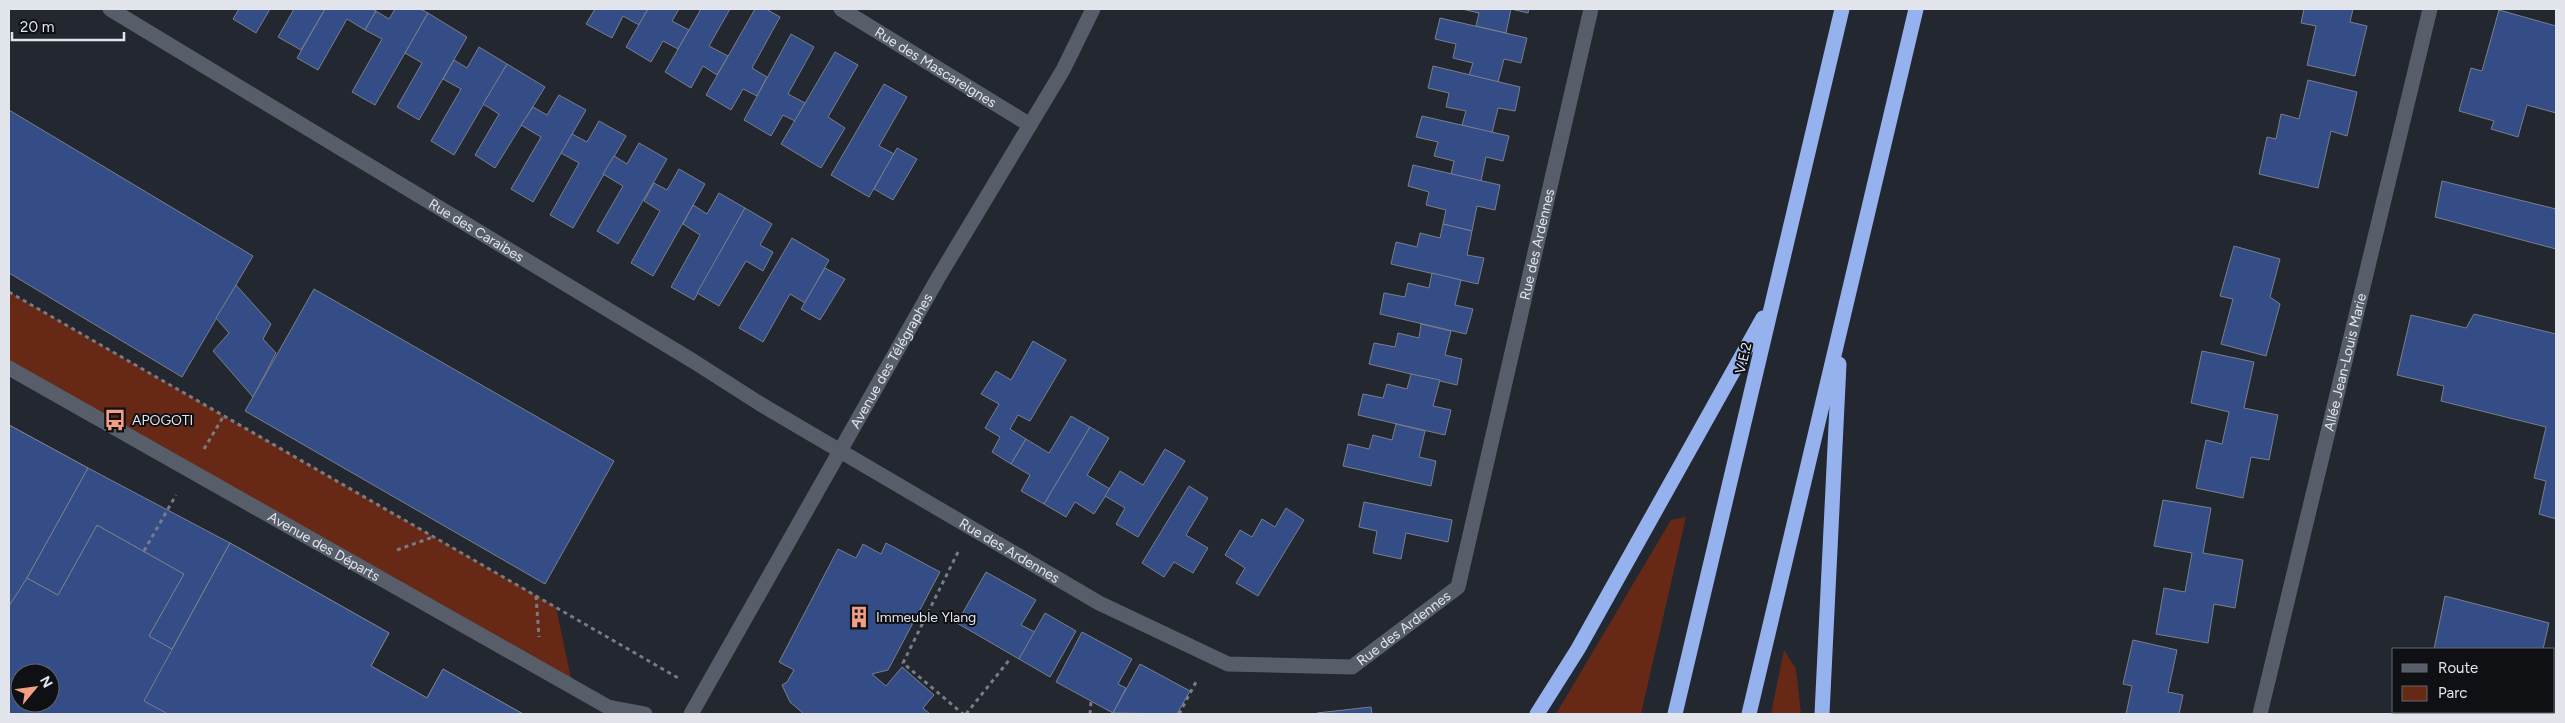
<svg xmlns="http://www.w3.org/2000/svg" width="2565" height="723" font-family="Figtree,sans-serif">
<rect width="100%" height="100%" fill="#222730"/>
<g fill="#672915">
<polygon points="9,292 556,607 573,688 9,368"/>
<polygon points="1686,517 1641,714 1556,714 1671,520"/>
<polygon points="1784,650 1796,669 1801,714 1771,714"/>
</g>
<g fill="#344d86" stroke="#797f8a" fill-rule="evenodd">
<polygon points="239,9 270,9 256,33 233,19"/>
<polygon points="294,9 325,9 301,50 278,37"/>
<polygon points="325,9 372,9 376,11 365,30 347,19 318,70 297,58"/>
<polygon points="395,9 420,9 428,13 375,105 352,92 382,39 365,30 376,11 389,19"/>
<polygon points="595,9 648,9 639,25 623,16 612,38 586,24"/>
<polygon points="648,9 679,9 672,21 689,30 678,49 663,41 651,62 626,47"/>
<polygon points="701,9 730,9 709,46 728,56 717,75 703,66 691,88 665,72"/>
<polygon points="755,9 766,9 780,17 752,68 767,77 757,96 743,89 731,110 706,95"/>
<polygon points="1462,9 1529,9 1528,13 1511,9 1506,33 1476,26 1479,13"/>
<polygon points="2304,9 2353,9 2350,22 2367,26 2355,76 2307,65 2316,26 2301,23"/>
<polygon points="2499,10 2556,26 2556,113 2527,105 2518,137 2491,129 2494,121 2459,111 2471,68 2482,71"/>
<polygon points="428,13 467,37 419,120 397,107 422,63 405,53"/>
<polygon points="1440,18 1527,38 1521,63 1504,59 1498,82 1469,75 1473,63 1453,58 1456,44 1435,39"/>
<polygon points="791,34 814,47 788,94 805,103 795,121 783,115 771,136 744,120"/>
<polygon points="479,47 507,64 454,155 431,141 461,89 443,79 454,60 467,68"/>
<polygon points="835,52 858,65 828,117 845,128 821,168 781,144"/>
<polygon points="507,64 545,87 495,168 475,155 499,114 483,104"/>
<polygon points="1433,66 1520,87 1515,111 1498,108 1492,133 1462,125 1466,111 1446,107 1449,93 1428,88"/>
<polygon points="2308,80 2357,92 2347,136 2331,131 2318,188 2259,174 2267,137 2276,139 2281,114 2299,119"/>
<polygon points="884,84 907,97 879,146 894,154 869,197 831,175"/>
<polygon points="559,95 586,110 533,202 511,189 541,137 521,125 533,107 547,115"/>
<polygon points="9,110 253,256 182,377 9,273"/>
<polygon points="1422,116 1509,136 1503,161 1486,157 1481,181 1451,174 1454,161 1434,156 1438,142 1416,137"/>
<polygon points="599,121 626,136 573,228 550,215 579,163 561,153 572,134 587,142"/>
<polygon points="639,143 667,159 618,244 597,231 623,186 603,174 614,156 627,164"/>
<polygon points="897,148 917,159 893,200 874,189"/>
<polygon points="1413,165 1500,185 1495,210 1477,206 1472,231 1443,224 1446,210 1426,205 1429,192 1408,186"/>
<polygon points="679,169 705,184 653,276 631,263 660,211 644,201 654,183 667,190"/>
<polygon points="2442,181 2556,209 2556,249 2435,217"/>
<polygon points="719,193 745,208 694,300 671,287 700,235 683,224 693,205 707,214"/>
<polygon points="745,208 772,224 760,245 773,252 763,271 746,261 719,306 697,293"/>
<polygon points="1443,224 1472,231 1467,255 1484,258 1478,284 1391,264 1396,242 1417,247 1420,233 1440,238"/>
<polygon points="792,238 829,260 805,303 790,294 763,342 739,328"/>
<polygon points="2234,246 2280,259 2270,297 2280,304 2266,356 2221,344 2233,299 2220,296"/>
<polygon points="825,268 845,279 820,320 801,309"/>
<polygon points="1432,273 1461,280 1455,305 1473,309 1466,334 1380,314 1384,293 1405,297 1408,283 1429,288"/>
<polygon points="236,285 271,324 263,339 276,353 253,397 213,351 229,333 216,318"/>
<polygon points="314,289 614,461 545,584 245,411"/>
<polygon points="2474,314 2556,334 2556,519 2539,514 2546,481 2534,478 2546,427 2441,401 2444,386 2397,375 2411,315 2466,328"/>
<polygon points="1421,324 1451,331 1445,355 1462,359 1457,385 1369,364 1374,343 1395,347 1398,333 1419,338"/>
<polygon points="1033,341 1066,360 1030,421 1018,415 1010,429 1026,439 1011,464 992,452 1000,437 985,428 999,404 981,394 996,371 1011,380"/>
<polygon points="2202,351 2254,362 2244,408 2278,415 2269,460 2251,457 2243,498 2196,488 2206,440 2222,444 2229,412 2191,403"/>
<polygon points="1411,374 1440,380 1433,406 1451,410 1445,435 1358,415 1363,394 1383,398 1387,384 1407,389"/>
<polygon points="1071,416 1090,427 1044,504 1021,491 1030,475 1011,464 1026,439 1049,453"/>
<polygon points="1396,424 1425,431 1419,457 1436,461 1431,486 1343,466 1348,444 1369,449 1373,435 1392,440"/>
<path d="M 9,425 L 88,468 L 27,578 L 58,595 L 97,525 L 184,574 L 149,636 L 172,649 L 230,543 L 389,633 L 371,666 L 427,698 L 443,669 L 523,714 L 9,714 ZM 20,673 L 50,673 L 50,703 L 20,703 Z"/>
<polygon points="9,425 34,439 9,485"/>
<polygon points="9,425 88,468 27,578 9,606"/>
<polygon points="1090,427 1109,438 1087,475 1110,489 1094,514 1075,502 1066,517 1044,504"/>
<polygon points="1165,449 1185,461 1138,537 1116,524 1125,508 1105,496 1120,471 1143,485"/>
<polygon points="88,468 230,543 172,649 149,636 184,574 97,525 58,595 27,578"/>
<polygon points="1189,486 1208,498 1186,535 1208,548 1193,573 1174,562 1164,577 1142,563"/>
<polygon points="2163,500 2211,508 2203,553 2243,560 2235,608 2214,604 2208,643 2156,634 2164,588 2185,592 2192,553 2154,546"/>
<polygon points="1364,502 1452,520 1448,542 1406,533 1401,559 1373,553 1377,531 1359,527"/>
<polygon points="1286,508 1304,520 1258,596 1236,583 1245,568 1225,555 1240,530 1252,537 1262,519 1275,527"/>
<polygon points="230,543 389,633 371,666 427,698 443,669 523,714 168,714 144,701"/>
<polygon points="886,543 940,572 888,670 872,674 886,686 902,667 934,695 923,708 930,714 804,714 790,702 782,685 787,682 794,670 779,662 838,549 856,558 863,544 881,554"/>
<polygon points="986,572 1036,600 1021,625 1035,632 1019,659 957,623"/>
<polygon points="2445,596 2549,623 2543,649 2434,649"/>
<polygon points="1045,613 1076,631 1050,677 1019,659"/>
<polygon points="1082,632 1132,659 1118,684 1126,688 1113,713 1056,682"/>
<polygon points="2133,640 2177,650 2168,692 2183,695 2179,714 2126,714 2132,686 2123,684"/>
<polygon points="1140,664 1190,691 1177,714 1113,713"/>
<polygon points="1371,707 1372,714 1317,714 1317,713"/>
<polygon points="2422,712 2531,712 2530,714 2421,714"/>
</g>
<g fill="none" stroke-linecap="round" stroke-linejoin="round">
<g stroke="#787c84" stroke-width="3" stroke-dasharray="4 4" stroke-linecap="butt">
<polyline points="9,292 680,679"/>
<polyline points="204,449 223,417"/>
<polyline points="397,550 433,537"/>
<polyline points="144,551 176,495"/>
<polyline points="958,552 903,663 963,714"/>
<polyline points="536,596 539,637"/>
<polyline points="966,714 1010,659"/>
<polyline points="1090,714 1091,701"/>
<polyline points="1179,714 1197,680"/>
</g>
<g stroke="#585e69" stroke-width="15">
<path id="s1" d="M 110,9 L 693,361 L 762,405 L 1099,603 L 1228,664 L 1352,667 L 1458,587 L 1591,9"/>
<path id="s2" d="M 841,9 L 1030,125"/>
<path id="s3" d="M 9,368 L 608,707 L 645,714"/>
<path id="s4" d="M 2260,714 L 2430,9"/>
</g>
<path stroke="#585e69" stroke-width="15" id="s5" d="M 691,714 L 938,278 L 1063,70 L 1093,9"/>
<g stroke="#96b2ee" stroke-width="15">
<polyline points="1537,714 1578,649 1763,318"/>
<polyline points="1675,714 1842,9"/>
<polyline points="1749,714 1916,9"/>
<polyline points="1822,714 1839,364"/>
</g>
</g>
<defs>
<g id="bus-bare" transform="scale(1.725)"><path d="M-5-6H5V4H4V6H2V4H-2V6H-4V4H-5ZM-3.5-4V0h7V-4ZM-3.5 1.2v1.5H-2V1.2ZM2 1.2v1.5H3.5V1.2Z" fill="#f39f84" stroke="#0e1014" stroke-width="2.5" paint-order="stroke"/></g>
<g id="building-bare" transform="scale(1.725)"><path d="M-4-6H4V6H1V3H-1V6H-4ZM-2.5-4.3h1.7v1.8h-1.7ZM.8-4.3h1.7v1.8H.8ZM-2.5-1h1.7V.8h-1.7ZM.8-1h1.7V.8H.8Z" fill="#f39f84" stroke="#0e1014" stroke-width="2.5" paint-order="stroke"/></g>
</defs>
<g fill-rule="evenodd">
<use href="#bus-bare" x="115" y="420"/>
<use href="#building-bare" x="859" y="617"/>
</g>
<g text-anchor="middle" stroke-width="4" stroke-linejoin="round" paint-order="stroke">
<g font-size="14" fill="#e2e6ec" stroke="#0e1014">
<text dy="5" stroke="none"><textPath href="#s2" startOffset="111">Rue des Mascareignes</textPath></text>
<text dy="5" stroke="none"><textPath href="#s1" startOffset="428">Rue des Caraibes</textPath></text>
<text dy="5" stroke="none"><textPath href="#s1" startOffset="1905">Rue des Ardennes</textPath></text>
<text transform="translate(1743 358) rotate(-77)" y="5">V.E.2</text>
<text dy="5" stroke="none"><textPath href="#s5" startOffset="406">Avenue des Télégraphes</textPath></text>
<text dy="5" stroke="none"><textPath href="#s4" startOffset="362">Allée Jean-Louis Marie</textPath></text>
<text dy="5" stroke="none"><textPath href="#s3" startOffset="362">Avenue des Départs</textPath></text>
<text dy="5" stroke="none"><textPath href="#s1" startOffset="1050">Rue des Ardennes</textPath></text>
<text dy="5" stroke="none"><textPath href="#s1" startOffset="1485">Rue des Ardennes</textPath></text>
</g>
<g font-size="14" fill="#e2e6ec" stroke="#0e1014" text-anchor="start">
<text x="132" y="425">APOGOTI</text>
<text x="876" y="622">Immeuble Ylang</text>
</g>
</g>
<rect width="2565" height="723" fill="none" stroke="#e2e6ec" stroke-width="20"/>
<rect x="2392" y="648" width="162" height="65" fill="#0e1014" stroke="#63666a"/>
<rect x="2402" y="664" width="25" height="8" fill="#585e69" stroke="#63666a"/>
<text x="2438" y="673" font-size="15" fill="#e2e6ec">Route</text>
<rect x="2402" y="686" width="25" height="15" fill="#672915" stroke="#63666a"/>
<text x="2438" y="698" font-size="15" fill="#e2e6ec">Parc</text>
<g transform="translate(35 688) rotate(61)"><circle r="24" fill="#0e1014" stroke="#63666a"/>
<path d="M0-4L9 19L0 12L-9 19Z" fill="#f39f84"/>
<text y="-8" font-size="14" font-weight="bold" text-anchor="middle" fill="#e2e6ec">N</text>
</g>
<path d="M12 32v8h112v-8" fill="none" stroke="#e2e6ec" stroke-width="2.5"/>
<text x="20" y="32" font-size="15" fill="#e2e6ec" stroke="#0e1014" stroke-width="4" paint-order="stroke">20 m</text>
</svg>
